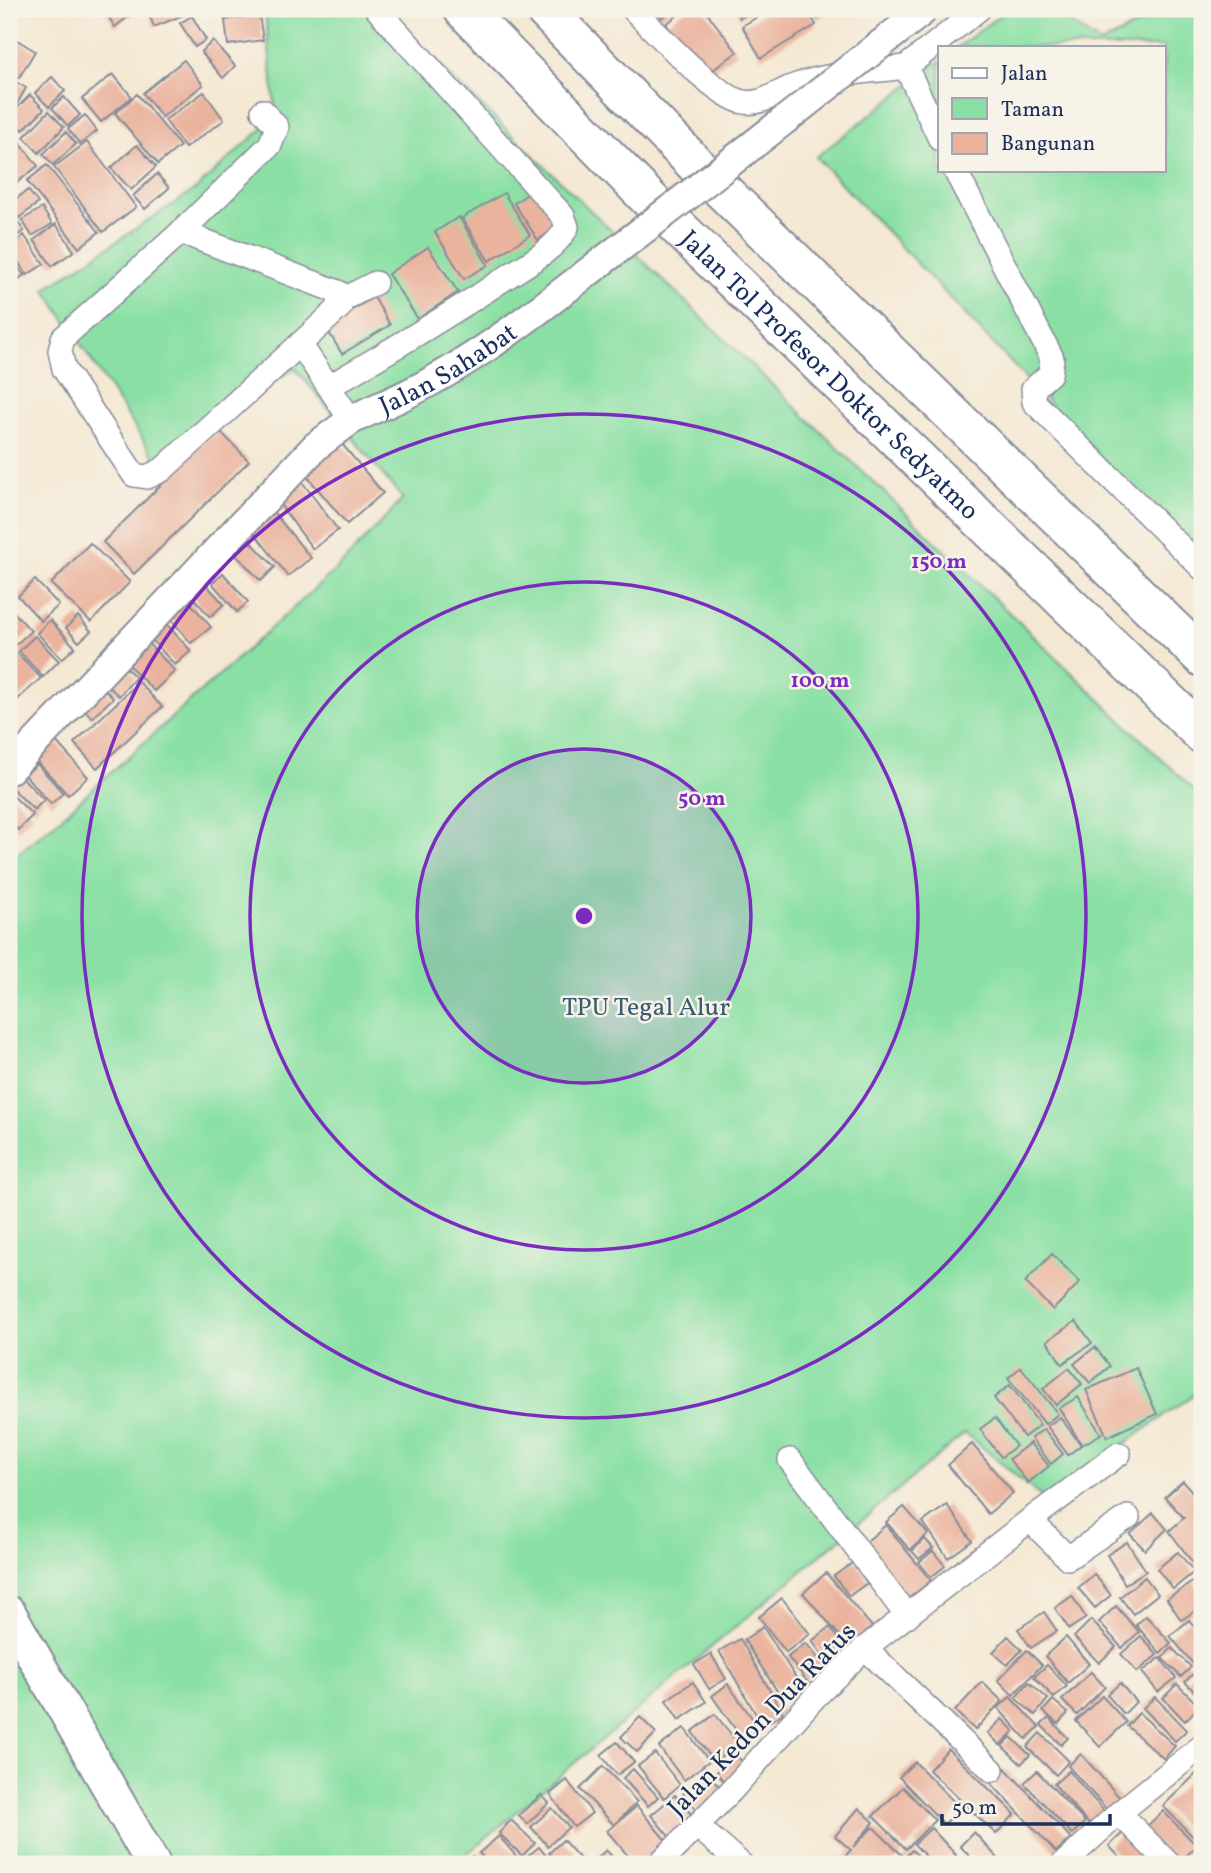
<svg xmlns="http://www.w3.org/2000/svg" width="1211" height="1873" font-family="Vollkorn,serif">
<rect width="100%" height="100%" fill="#f7f3e8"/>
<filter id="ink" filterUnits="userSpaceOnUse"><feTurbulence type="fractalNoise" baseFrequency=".0143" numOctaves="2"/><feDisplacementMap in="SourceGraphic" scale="14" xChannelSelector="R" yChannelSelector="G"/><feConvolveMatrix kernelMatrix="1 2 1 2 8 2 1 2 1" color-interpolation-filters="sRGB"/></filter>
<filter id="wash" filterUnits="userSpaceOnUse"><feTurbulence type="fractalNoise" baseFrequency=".00686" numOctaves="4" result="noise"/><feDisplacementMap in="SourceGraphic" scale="28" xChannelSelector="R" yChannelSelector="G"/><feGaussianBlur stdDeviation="1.57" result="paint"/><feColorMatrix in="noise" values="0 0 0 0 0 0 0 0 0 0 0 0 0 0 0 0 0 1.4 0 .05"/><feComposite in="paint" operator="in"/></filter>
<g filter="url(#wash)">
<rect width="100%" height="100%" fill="#f4e8d3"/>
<g fill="#8ae0a4" stroke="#528881" stroke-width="2">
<polygon points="270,9 381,9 1202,798 1202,1389 1045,1500 965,1433 455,1864 9,1864 9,861 55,823 340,566 403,499 295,368 157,461 45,289 196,189 276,116 265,12"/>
<polygon points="1008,9 1050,9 1101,44 1166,9 1202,9 1202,564 816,157 940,61 940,170 1164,170 1164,47 958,47"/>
</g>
<g id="blocks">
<g fill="#eab39e">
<polygon points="104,9 138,9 115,27"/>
<polygon points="147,9 198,9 154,27"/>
<polygon points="219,9 247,9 225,20"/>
<polygon points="655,9 672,9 662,18"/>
<polygon points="686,9 704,9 737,52 705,76 666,24"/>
<polygon points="735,9 755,9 740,18"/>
<polygon points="771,9 807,9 816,25 761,58 742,26"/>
<polygon points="812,9 835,9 817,19"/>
<polygon points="259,15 263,40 228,45 225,20"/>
<polygon points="192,16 206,40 195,47 180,23"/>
<polygon points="9,35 35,51 19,78 9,72"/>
<polygon points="213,41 235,66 223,78 201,52"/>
<polygon points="184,60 203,85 162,117 143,93"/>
<polygon points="113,74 132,97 101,122 82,99"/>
<polygon points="52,77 65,91 49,107 35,93"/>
<polygon points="9,78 26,88 13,111 9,108"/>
<polygon points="204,92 224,120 185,148 165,120"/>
<polygon points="137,94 180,146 158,164 115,113"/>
<polygon points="30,95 44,109 23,130 9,116"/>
<polygon points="64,97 80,115 68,126 52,108"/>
<polygon points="49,111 64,127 39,153 24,137"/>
<polygon points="85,115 97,131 80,144 68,129"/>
<polygon points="66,132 76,144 53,165 43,154"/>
<polygon points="18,140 38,166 9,189 9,147"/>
<polygon points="87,142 136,207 103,232 54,167"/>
<polygon points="137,145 156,167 131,190 111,168"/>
<polygon points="47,165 99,232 79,248 27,181"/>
<polygon points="157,174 169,188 145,209 133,196"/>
<polygon points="535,189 559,226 538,240 514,203"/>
<polygon points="28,190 38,203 19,218 9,204"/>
<polygon points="504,193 530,235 489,261 462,218"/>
<polygon points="42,208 52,224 32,236 22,220"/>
<polygon points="9,210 24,231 9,241"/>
<polygon points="459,217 488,265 464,279 435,232"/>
<polygon points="56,224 74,251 52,266 34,240"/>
<polygon points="24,235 44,264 27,275 9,248"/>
<polygon points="428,247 458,292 418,319 388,274"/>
<polygon points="9,255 24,275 9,287"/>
<polygon points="374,297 390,325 342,354 325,326"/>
<polygon points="9,333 18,346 9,353"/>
<polygon points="218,429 249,461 134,574 103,542"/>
<polygon points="337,438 383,493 347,524 301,469"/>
<polygon points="300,479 338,530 313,549 275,498"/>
<polygon points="270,508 311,558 288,576 248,525"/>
<polygon points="249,540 275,567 261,581 235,554"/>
<polygon points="90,543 130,582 91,622 51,584"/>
<polygon points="223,573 248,602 237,612 212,583"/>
<polygon points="200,578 224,604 210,617 187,590"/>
<polygon points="35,580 59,605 41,621 18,596"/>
<polygon points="184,595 211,627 191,643 164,611"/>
<polygon points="11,609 31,631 15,645 9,638"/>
<polygon points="78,616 91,631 79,642 66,628"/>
<polygon points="160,617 191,651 175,665 144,632"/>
<polygon points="50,620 75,647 62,659 37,633"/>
<polygon points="139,634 175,671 154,691 119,655"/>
<polygon points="35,636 59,661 43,677 19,651"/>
<polygon points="15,651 41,678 16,701 9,693 9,656"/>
<polygon points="117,660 136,677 119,696 100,679"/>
<polygon points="98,682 113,698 92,718 77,702"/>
<polygon points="139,682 162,707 97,768 74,743"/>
<polygon points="54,739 88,777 68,795 34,758"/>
<polygon points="37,764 63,793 51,804 25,775"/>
<polygon points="20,775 44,800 34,810 9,785"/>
<polygon points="9,792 33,815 18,830 9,821"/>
<polygon points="1052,1254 1080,1282 1053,1310 1025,1282"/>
<polygon points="1076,1321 1092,1343 1062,1364 1047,1341"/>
<polygon points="1095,1347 1110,1366 1090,1383 1074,1364"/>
<polygon points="1021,1367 1058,1414 1045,1424 1008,1378"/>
<polygon points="1069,1368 1082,1384 1056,1405 1043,1389"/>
<polygon points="1136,1368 1157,1414 1107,1437 1086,1390"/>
<polygon points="1010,1385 1040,1425 1024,1437 994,1398"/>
<polygon points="1078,1397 1101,1434 1082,1445 1059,1408"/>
<polygon points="1060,1417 1081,1445 1068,1455 1047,1426"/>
<polygon points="995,1418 1016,1446 1001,1457 980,1429"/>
<polygon points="1044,1429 1063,1454 1051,1464 1031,1438"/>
<polygon points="1030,1443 1049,1466 1028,1483 1009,1459"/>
<polygon points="972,1444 1013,1493 988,1514 948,1465"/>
<polygon points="1183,1481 1202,1503 1202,1575 1169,1531 1184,1518 1165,1497"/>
<polygon points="947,1505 972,1541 948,1558 923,1522"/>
<polygon points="904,1507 928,1534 910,1550 886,1522"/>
<polygon points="1153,1513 1167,1529 1145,1550 1130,1534"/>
<polygon points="886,1525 931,1581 904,1602 860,1547"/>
<polygon points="925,1539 933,1548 919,1559 912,1551"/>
<polygon points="1127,1542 1146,1571 1125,1584 1107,1555"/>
<polygon points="933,1551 945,1566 931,1577 919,1562"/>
<polygon points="1178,1552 1194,1572 1173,1589 1157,1569"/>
<polygon points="855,1561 870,1581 849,1596 834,1576"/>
<polygon points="826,1573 874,1629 851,1649 803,1593"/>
<polygon points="1094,1574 1111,1595 1095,1608 1078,1588"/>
<polygon points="1145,1577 1158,1594 1133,1614 1120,1597"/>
<polygon points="1194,1581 1202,1595 1202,1607 1181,1620 1167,1599"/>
<polygon points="1072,1596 1086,1618 1069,1629 1055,1608"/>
<polygon points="782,1598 810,1634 786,1652 759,1617"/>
<polygon points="1116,1606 1139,1632 1122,1648 1099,1622"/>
<polygon points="1044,1612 1057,1631 1031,1648 1018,1629"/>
<polygon points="1146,1616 1171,1643 1160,1653 1136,1625"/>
<polygon points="1091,1620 1116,1647 1099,1663 1074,1637"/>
<polygon points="1189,1620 1202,1635 1202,1657 1194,1665 1170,1636"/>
<polygon points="763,1627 802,1687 783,1700 744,1640"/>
<polygon points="830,1627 848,1651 830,1665 812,1641"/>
<polygon points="1008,1636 1022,1650 1007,1665 993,1652"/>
<polygon points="1141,1636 1157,1655 1137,1672 1121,1654"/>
<polygon points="1066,1637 1089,1664 1068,1683 1045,1656"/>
<polygon points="740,1639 783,1713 763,1726 719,1651"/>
<polygon points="806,1643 832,1676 814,1690 788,1657"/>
<polygon points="1172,1648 1191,1667 1181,1677 1162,1658"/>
<polygon points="1027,1650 1042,1665 1013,1695 998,1680"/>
<polygon points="711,1654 726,1679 709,1689 694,1664"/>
<polygon points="1160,1658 1176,1678 1158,1692 1142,1672"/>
<polygon points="1047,1665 1067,1686 1054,1698 1034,1677"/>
<polygon points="1202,1665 1202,1699 1185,1682"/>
<polygon points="1091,1672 1105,1687 1077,1715 1062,1700"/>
<polygon points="693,1682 706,1702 679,1720 666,1700"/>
<polygon points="982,1682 1002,1701 975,1730 955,1711"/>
<polygon points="1029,1682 1048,1699 1035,1715 1015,1698"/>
<polygon points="1120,1683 1136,1702 1124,1714 1107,1695"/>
<polygon points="728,1684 759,1728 743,1740 712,1696"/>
<polygon points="1177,1684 1199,1706 1185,1721 1163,1698"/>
<polygon points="1102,1696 1126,1722 1100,1747 1076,1721"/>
<polygon points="1010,1697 1039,1727 1026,1739 998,1708"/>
<polygon points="1155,1697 1187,1730 1175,1741 1143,1708"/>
<polygon points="1053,1700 1068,1713 1058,1724 1043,1711"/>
<polygon points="1139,1713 1175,1746 1164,1759 1127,1726"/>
<polygon points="715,1714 738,1743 715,1762 692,1732"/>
<polygon points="640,1717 656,1733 637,1752 621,1737"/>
<polygon points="1049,1718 1068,1738 1061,1745 1041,1725"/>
<polygon points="1002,1719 1014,1731 1000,1745 988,1733"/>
<polygon points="684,1728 709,1761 684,1780 659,1747"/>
<polygon points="1040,1733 1069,1761 1056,1775 1027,1747"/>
<polygon points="1011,1737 1030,1755 1021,1764 1002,1746"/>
<polygon points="617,1742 634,1762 617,1775 601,1755"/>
<polygon points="948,1749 1015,1814 996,1834 929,1770"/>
<polygon points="655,1753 680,1785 664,1798 638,1766"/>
<polygon points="735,1754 750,1770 731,1788 716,1773"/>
<polygon points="1081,1754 1121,1799 1108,1811 1068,1766"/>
<polygon points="915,1762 961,1809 944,1824 899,1777"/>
<polygon points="603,1766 637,1802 614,1825 580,1789"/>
<polygon points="1005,1768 1071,1838 1056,1852 990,1782"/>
<polygon points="633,1769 658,1797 648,1806 623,1778"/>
<polygon points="1037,1771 1085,1822 1072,1834 1024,1783"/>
<polygon points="1069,1771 1108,1816 1093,1829 1054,1784"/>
<polygon points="1199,1771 1202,1774 1202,1846 1163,1806"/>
<polygon points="707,1772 725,1793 701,1814 683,1794"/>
<polygon points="567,1780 592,1813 574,1827 550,1794"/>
<polygon points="903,1787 935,1820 906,1849 873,1816"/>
<polygon points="541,1795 549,1803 527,1824 519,1815"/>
<polygon points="675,1795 697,1821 673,1841 651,1815"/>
<polygon points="637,1806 673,1849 654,1864 635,1864 607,1831"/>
<polygon points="552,1808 569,1827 548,1846 531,1827"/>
<polygon points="859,1808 874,1822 853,1847 873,1827 902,1855 893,1864 855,1864 846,1855 851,1850 835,1836"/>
<polygon points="1163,1811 1197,1846 1177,1864 1142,1831"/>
<polygon points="511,1820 535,1843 522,1856 499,1833"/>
<polygon points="1130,1826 1165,1864 1126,1864 1109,1846"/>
<polygon points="931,1828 956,1855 945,1864 933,1864 914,1844"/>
<polygon points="974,1832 1003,1864 977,1864 960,1846"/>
<polygon points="499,1836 522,1863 520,1864 489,1864 479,1853"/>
<polygon points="563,1840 583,1862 580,1864 559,1864 549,1853"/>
<polygon points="539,1847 553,1864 528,1864 524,1859"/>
<polygon points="606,1850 619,1864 591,1864"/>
<polygon points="912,1850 927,1864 899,1864"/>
<polygon points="840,1855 849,1864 831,1864"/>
<polygon points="472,1856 480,1864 464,1864"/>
<polygon points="964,1857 972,1864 957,1864"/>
</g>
</g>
</g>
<g filter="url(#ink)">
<use href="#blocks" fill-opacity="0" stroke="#888c98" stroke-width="2"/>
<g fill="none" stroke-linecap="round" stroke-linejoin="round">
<g stroke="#888c98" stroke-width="26">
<g id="minor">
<path d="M 633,9 C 654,30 716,98 744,102 C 760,105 775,94 789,88 C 826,73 867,72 906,67"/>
<polyline points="263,111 277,127 270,145 181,232 63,338 60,351 64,369 134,475 147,477 162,470 300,344 351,420"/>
<polyline points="940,139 906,67 979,9"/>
<polyline points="955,170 1052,358 1050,374 1033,389 1034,402 1202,568"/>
<polyline points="181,232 338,292 340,307 300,344"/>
<polyline points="342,300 375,283"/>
<path d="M 330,386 C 388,352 445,318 501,281 C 523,266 555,251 567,227 L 563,216 L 377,9"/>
<polyline points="790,1460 907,1616"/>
<polyline points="1030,1520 1119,1454"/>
<polyline points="865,1648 992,1770"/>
<polyline points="1119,1813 1169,1864"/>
<polyline points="697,1826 741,1864"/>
<polyline points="659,1864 731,1791 815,1697 865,1648 1030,1520 1068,1558 1128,1517"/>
<polyline points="1063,1864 1119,1813 1202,1746"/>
</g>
</g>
<g stroke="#888c98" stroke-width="32">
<polyline id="tertiary" points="9,770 316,446 351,420 374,409"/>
</g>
<g stroke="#888c98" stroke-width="37">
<polyline id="secondary" points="9,1613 153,1864"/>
</g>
<g stroke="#888c98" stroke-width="42">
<g id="motorway">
<path id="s1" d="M 463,9 L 655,205 L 1202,734"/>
<polyline points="544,9 703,172 1202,657"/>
</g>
</g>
<use href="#minor" stroke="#fff" stroke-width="23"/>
<use href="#tertiary" stroke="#fff" stroke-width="28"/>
<use href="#secondary" stroke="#fff" stroke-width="33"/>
<use href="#motorway" stroke="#fff" stroke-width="38"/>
<g stroke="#888c98" stroke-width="32" stroke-linecap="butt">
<g id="tertiary-bridge">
<path id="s2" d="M 374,409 C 464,372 536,312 613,253 C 718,173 822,91 925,9"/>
</g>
</g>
<use href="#tertiary-bridge" stroke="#fff" stroke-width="28"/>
</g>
</g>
<circle cx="584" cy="916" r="167" fill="#7b2cbf" fill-opacity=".12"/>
<g fill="none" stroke="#7b2cbf" stroke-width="3.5">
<circle cx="584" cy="916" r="167"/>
<circle cx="584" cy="916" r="334"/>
<circle cx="584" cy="916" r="502"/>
</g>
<g text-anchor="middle" stroke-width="5" stroke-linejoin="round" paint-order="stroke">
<g font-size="26" fill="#1b2f5e" stroke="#f7f3e8">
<text dy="9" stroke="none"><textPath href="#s2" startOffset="84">Jalan Sahabat</textPath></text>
<text dy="9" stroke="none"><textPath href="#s1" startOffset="518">Jalan Tol Profesor Doktor Sedyatmo</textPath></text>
<text transform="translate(761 1719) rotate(-46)" y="9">Jalan Kedon Dua Ratus</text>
</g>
<g font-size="26" fill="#375b70" stroke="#f7f3e8">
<text x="646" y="1015">TPU Tegal Alur</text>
</g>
</g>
<circle cx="584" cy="916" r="10" fill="#7b2cbf" stroke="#f7f3e8" stroke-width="3.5"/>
<g font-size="21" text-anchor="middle" font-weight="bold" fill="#7b2cbf" stroke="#f7f3e8" stroke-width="5" stroke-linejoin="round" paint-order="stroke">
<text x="939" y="568">150 m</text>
<text x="820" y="687">100 m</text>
<text x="702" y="805">50 m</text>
</g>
<rect width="1211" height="1873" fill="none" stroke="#f7f3e8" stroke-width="35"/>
<rect x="938" y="46" width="228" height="126" fill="#f7f3e8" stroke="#9fa5b1" stroke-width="2"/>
<rect x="952" y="68" width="35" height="10" fill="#ffffff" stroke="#9fa5b1" stroke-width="2"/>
<text x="1001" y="80" font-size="21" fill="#1b2f5e">Jalan</text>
<rect x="952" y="98" width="35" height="21" fill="#8ae0a4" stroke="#9fa5b1" stroke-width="2"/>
<text x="1001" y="116" font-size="21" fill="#1b2f5e">Taman</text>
<rect x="952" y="133" width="35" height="21" fill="#eab39e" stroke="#9fa5b1" stroke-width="2"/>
<text x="1001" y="150" font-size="21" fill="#1b2f5e">Bangunan</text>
<path d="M942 1814v10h168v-10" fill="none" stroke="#1b2f5e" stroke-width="3.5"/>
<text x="952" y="1814" font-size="21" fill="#1b2f5e" stroke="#f7f3e8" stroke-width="5" paint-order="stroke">50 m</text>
</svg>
